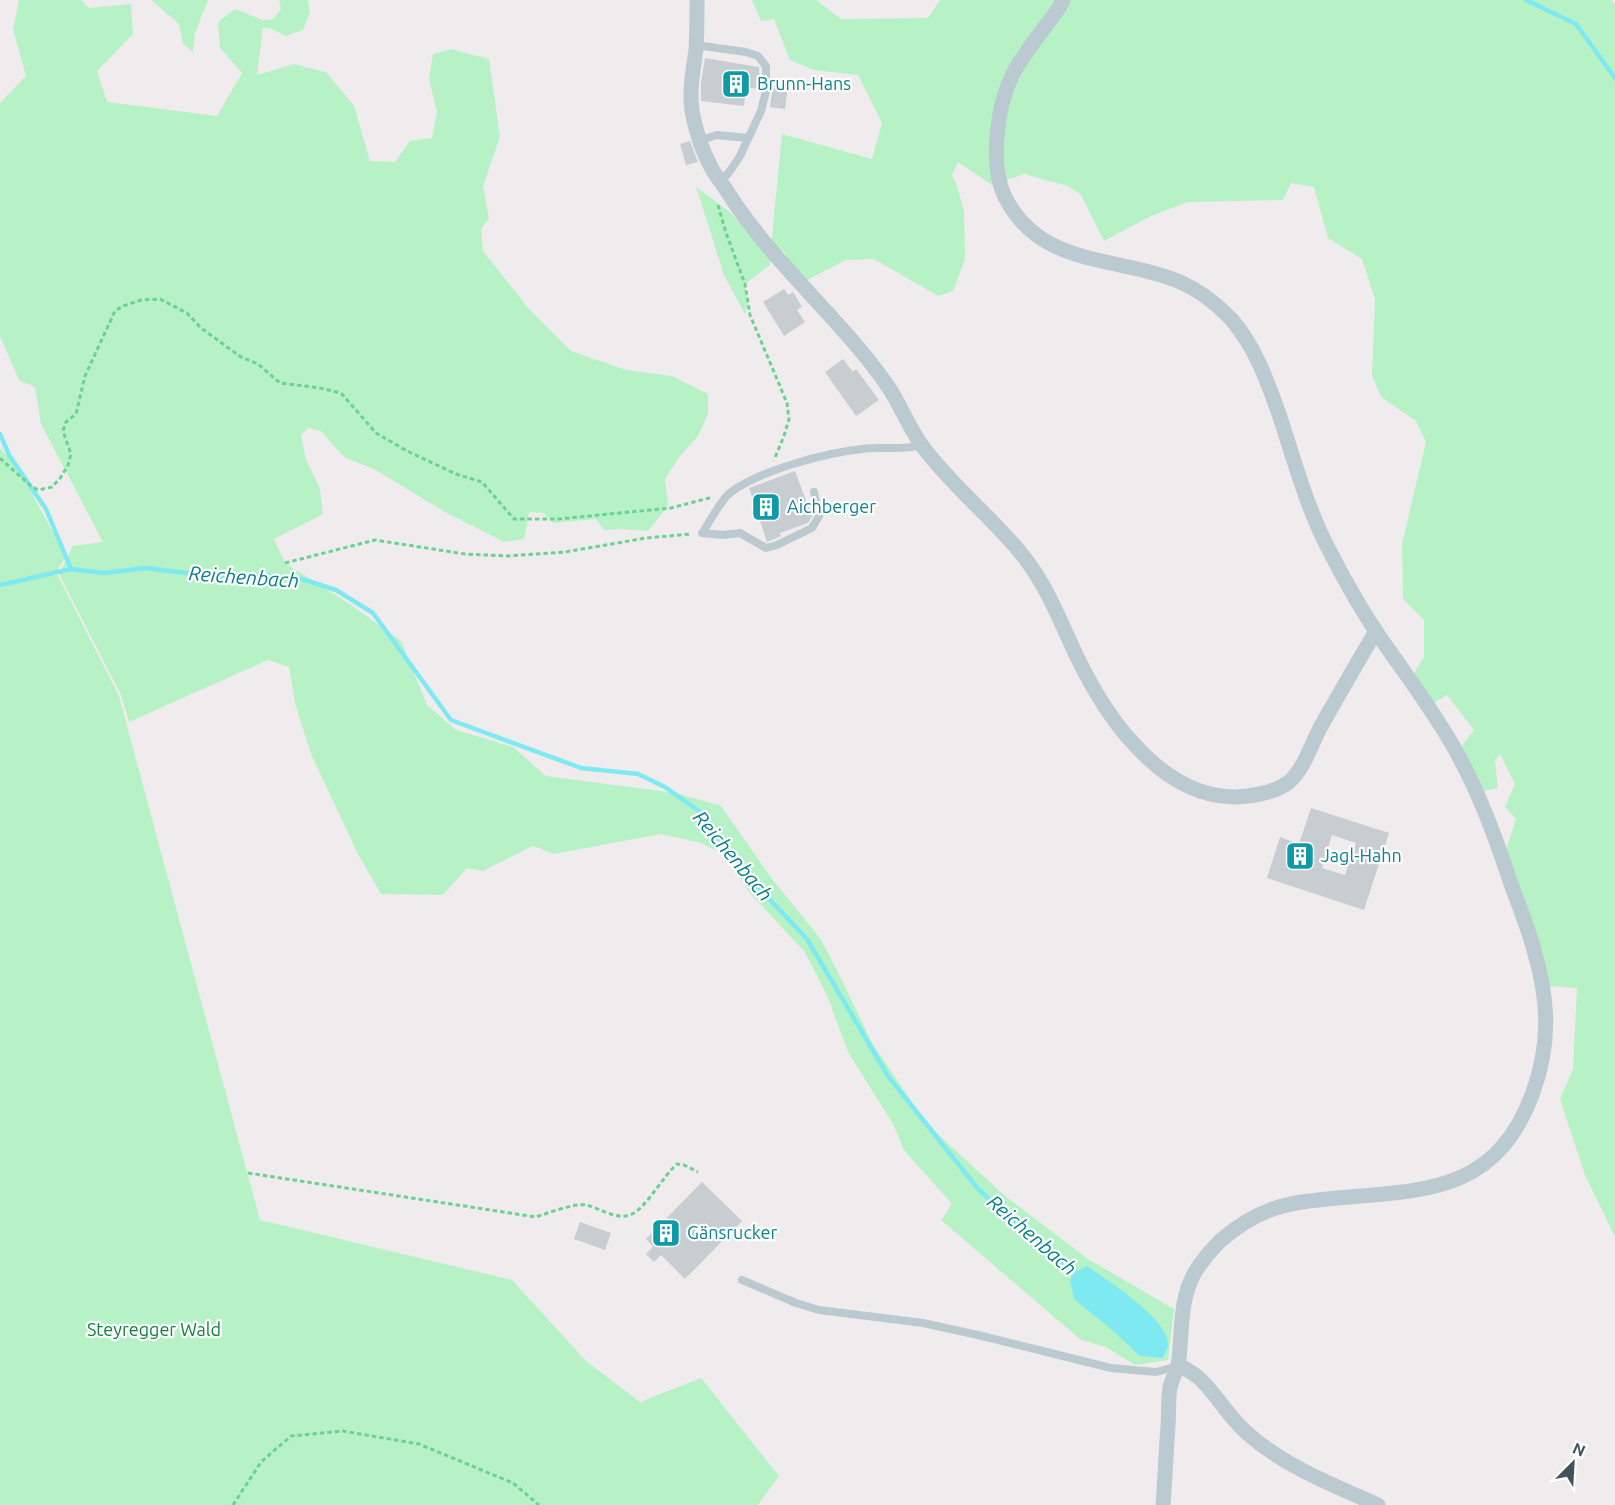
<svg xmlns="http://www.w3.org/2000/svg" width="1615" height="1505" font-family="Ubuntu,sans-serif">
<rect width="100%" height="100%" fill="#f0eced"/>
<g fill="#b6f2c6">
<polygon points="19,0 81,0 89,8 131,4 133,34 97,71 107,102 217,116 242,73 220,48 218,22 235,9 263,20 273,19 281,9 279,0 308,0 310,12 303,30 286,36 269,28 263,28 257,75 294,64 326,72 354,106 370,161 395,162 410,141 432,138 437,112 429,79 433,54 451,49 489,59 500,137 483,186 489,219 481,229 483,251 529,309 571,351 626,370 672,376 708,394 708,414 698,436 680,456 665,479 668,506 648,531 620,529 604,530 596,519 553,523 544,513 529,512 524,539 504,542 445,512 374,469 344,457 321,431 308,428 301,435 306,459 320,489 323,514 274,539 285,563 348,603 401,641 427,705 456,730 513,747 546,776 676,793 721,806 772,879 820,938 837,970 872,1043 927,1124 1005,1196 1088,1259 1174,1309 1168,1360 1135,1365 1106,1347 1081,1340 941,1220 952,1204 904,1150 893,1124 848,1052 827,995 804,951 749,892 725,855 701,843 661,834 554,854 533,846 483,871 467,868 443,895 381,894 358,854 311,754 295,703 289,667 268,660 129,722 121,695 59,574 73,546 103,542 41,424 35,387 19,380 0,336 0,103 26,76 13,30"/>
<polygon points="151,0 208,0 195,33 193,52 183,44 179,24"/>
<polygon points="752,0 816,0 841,19 928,18 940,0 1611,0 1615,4 1615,1237 1585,1175 1560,1099 1573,1069 1577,988 1549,986 1506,850 1516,819 1505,807 1515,784 1500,754 1495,760 1498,788 1484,791 1461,747 1474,730 1447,695 1432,704 1413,675 1424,657 1424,620 1403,599 1402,544 1426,442 1416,421 1381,397 1372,375 1375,299 1362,259 1328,238 1314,187 1291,183 1283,200 1188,202 1151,216 1104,241 1081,195 1068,186 1024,174 992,185 958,162 952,175 957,186 964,211 965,259 953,291 938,296 874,259 846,260 807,280 790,266 784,251 771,250 770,265 745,284 748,305 745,314 724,275 696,187 730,212 766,251 771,247 782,134 872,159 882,123 858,75 814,70 790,60 774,19 761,21"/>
<polygon points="0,448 19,469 66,557 56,572 119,696 260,1220 512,1280 586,1361 640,1402 701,1378 779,1476 758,1505 0,1505"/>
</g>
<path fill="#7fe9f2" d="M 1087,1266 C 1106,1279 1170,1320 1168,1345 C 1168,1349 1164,1354 1163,1358 L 1140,1356 L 1111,1329 L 1074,1299 L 1070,1281 L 1074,1272 Z"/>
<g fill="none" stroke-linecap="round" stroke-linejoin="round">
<g stroke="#7fe9f2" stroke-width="4.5">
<polyline points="1526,0 1576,24 1615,78"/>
<polyline points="0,434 9,455 46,509 71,569"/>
<polyline points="0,585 71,569 104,573 146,568 217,577 263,575 302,579 336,590 373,613 451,720 581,768 638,774 665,787 703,814 739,867 807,939 888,1076 979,1190 1077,1274"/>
</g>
</g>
<g fill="#c8cdd2" fill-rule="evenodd">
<polygon points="705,58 759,67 760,89 746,87 744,106 701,101 701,83"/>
<polygon points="773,85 788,87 785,109 770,107"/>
<polygon points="690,141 698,162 686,165 680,144"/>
<polygon points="784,289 788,295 793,292 802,307 797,310 805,322 784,336 763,302"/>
<polygon points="843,359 853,372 856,369 879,400 856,416 825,372"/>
<polygon points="795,471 812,516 808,523 780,533 781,536 767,542 749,488"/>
<path d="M 1311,808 L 1389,833 L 1364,910 L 1267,878 L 1280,837 L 1299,844 ZM 1332,835 L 1356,843 L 1345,875 L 1322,868 Z"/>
<polygon points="702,1182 742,1221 685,1279 661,1255 654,1262 646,1254 653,1247 646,1239"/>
<polygon points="580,1222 611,1233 605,1250 574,1239"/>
</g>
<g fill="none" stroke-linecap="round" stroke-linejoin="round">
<g stroke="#6cd293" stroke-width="3" stroke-dasharray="4.5 3" stroke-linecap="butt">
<polyline points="718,205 726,233 745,284 750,315 787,403 789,419 784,436 774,460"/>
<polyline points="0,458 31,486 38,490 52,487 61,477 68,465 71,454 63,431 66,422 76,414 85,376 115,311 123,306 141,300 160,299 187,313 201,328 241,357 258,364 280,383 320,388 341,393 376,433 407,451 456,474 482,482 514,519 558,519 671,508 713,497"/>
<polyline points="285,563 375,540 465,554 507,556 565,552 646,538 691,534"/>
<path d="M 248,1173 L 536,1217 C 548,1213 574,1203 586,1205 C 600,1208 615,1220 630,1215 C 645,1210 663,1176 677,1164 L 684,1165 L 698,1172"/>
<polyline points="233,1505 261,1462 291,1436 343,1431 419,1444 513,1483 539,1505"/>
</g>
<g stroke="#bbcad0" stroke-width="8">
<polyline points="696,45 746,52 758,56 766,66 766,91 761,111 740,156 730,171 721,181"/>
<polyline points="701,140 717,135 747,138"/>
<path d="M 814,492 L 819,516 L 812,528 L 777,545 L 766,548 L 740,533 L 723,535 L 702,533 C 709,523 722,498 731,492 C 761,470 825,453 862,449 C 884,446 899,451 922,445"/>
<polyline points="742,1280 796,1303 819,1310 923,1323 978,1335 1111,1368 1156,1372 1178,1366"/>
</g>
<g stroke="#bbcad0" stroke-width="15">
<path d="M 697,0 C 697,16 697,34 696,50 C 694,64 691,79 691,93 C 690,115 700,146 710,165 C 714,174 721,182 727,191 C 759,242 802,284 842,329 C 859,348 875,367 889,388 C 901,406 910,430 923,447 C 953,487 993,518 1024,557 C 1049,589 1062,626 1079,661 C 1094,691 1111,720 1134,744 C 1161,774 1194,797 1236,797 C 1253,796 1275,793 1289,782 C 1304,769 1311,745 1320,728 C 1338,696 1357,663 1376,631"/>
<path d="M 1063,0 L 1059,8 C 1044,29 1026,50 1014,72 C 997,104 989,165 1005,197 C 1038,263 1107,257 1167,277 C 1192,285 1214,301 1232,320 C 1256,348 1268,383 1280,417 C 1293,457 1305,500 1323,538 C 1339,570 1357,603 1377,633 C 1401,668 1427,702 1449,739 C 1477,786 1494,833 1511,884 C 1519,906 1528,927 1534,950 C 1549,1001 1551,1044 1532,1095 C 1495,1192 1427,1190 1338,1198 C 1315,1200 1292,1202 1270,1210 C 1251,1217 1235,1228 1220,1241 C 1211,1250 1202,1261 1195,1272 C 1180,1298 1182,1330 1179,1359 C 1178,1369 1173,1377 1170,1387 C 1168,1399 1169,1413 1168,1426 C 1166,1452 1165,1479 1163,1505"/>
<path d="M 1179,1365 C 1186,1369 1193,1373 1199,1378 C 1216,1393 1228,1417 1248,1434 C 1286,1467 1333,1485 1378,1505"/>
</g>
</g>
<defs>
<g id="building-square" transform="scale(1.5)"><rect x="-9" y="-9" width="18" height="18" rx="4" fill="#0f9aa8" stroke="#fff"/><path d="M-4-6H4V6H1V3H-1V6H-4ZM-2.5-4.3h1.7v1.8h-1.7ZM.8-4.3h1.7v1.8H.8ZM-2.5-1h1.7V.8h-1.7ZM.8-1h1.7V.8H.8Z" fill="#fff"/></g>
</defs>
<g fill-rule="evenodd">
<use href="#building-square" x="736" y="84"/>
<use href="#building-square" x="766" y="507"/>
<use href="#building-square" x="1300" y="856"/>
<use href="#building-square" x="666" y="1233"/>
</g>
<g text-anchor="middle" stroke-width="4.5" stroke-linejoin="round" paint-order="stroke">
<g font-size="18" fill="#0d838f" stroke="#fff" text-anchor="start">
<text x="757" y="90">Brunn-Hans</text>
<text x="787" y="513">Aichberger</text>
<text x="1321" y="862">Jagl-Hahn</text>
<text x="687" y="1239">Gänsrucker</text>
</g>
<g font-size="18" fill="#0f823a" stroke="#fff">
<text x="154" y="1336">Steyregger Wald</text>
</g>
<g font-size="20" font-style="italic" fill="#057e89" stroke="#fff">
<text transform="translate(244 577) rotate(4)" y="7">Reichenbach</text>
<text transform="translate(733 856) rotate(50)" y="7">Reichenbach</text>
<text transform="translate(1032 1235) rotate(41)" y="7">Reichenbach</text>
</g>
</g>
<g transform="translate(1573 1463) rotate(24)" stroke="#ffffff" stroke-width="4.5" paint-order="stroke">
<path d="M0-4.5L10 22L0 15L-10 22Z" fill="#43535b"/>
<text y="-9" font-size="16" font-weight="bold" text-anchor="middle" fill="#43535b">N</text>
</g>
</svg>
